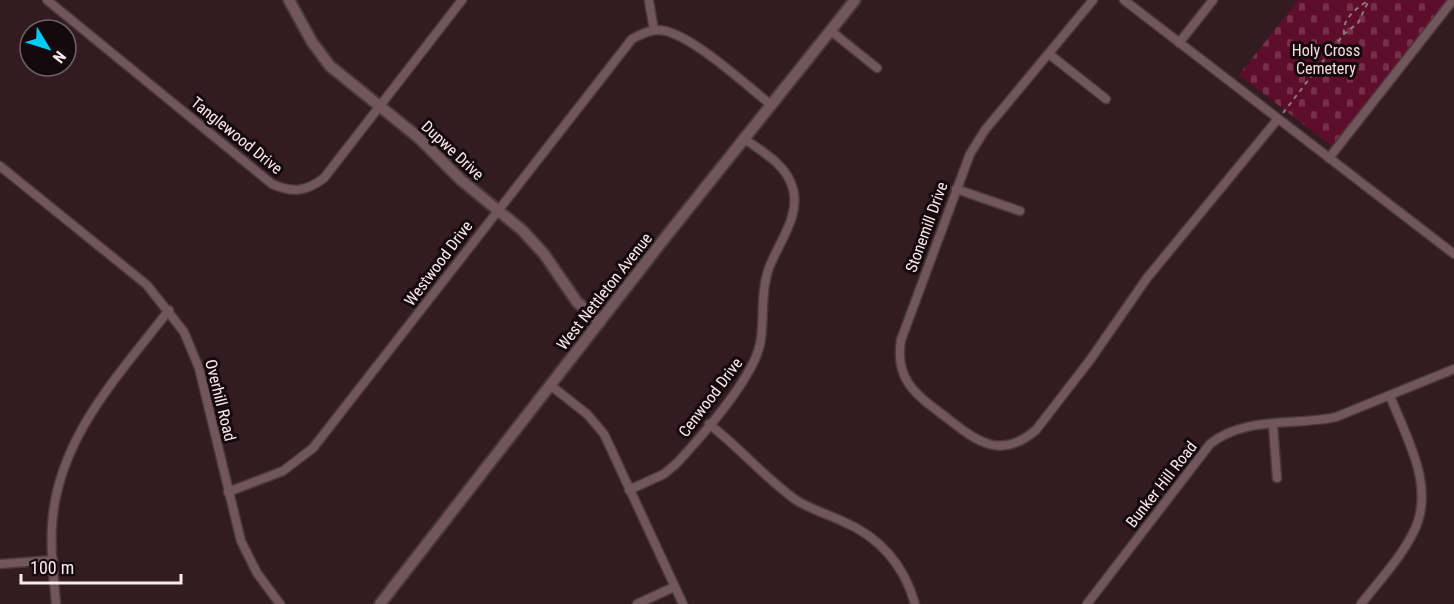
<svg xmlns="http://www.w3.org/2000/svg" width="1454" height="604" font-family="'Roboto Condensed',sans-serif">
<defs>
<pattern id="cemetery-stones" width="16" height="16" patternUnits="userSpaceOnUse" patternTransform="scale(1.5)"><rect width="16" height="16" fill="#5e0d2b"/><path d="M2 7V4a2 2 0 0 1 4 0v3zM10 15v-3a2 2 0 0 1 4 0v3z" fill="#76304a"/></pattern>
</defs>
<rect width="100%" height="100%" fill="#331c21"/>
<polygon fill="url(#cemetery-stones)" points="1298,0 1448,0 1333,147 1239,75"/>
<g fill="none" stroke-linecap="round" stroke-linejoin="round">
<g stroke="#4b383d" stroke-width="11">
<g id="minor">
<path d="M 47,0 L 272,184 C 292,193 306,192 324,178 L 462,0"/>
<path d="M 1093,0 L 985,130 L 970,154 L 901,340 C 894,381 918,396 947,418 C 977,442 1001,460 1036,430 L 1090,360 L 1147,278 L 1277,120"/>
<polyline points="1124,0 1454,254"/>
<polyline points="649,1 654,30"/>
<polyline points="831,31 877,68"/>
<polyline points="1179,43 1213,0"/>
<polyline points="1049,54 1106,99"/>
<polyline points="1329,158 1453,0"/>
<polyline points="0,166 147,285 184,332 199,368 241,541 257,573 280,604"/>
<polyline points="956,189 1020,211"/>
<polyline points="550,385 587,414 604,434 683,604"/>
<path d="M 709,424 C 739,447 766,479 796,500 C 810,509 827,514 842,521 C 880,537 904,565 915,604"/>
<polyline points="1273,425 1277,478"/>
<path d="M 629,490 L 664,474 L 677,463 C 702,436 753,378 760,344 C 765,320 760,295 768,271 C 776,246 801,217 793,189 C 787,165 763,152 743,138"/>
<path d="M 228,492 L 283,471 L 313,448 L 632,39 C 641,34 649,30 659,30 C 688,31 746,85 770,104"/>
<polyline points="0,564 53,560"/>
<path d="M 56,604 C 54,578 50,552 52,526 C 57,439 118,376 169,310"/>
<polyline points="637,604 674,587"/>
<path d="M 1087,604 L 1210,444 C 1244,416 1295,426 1336,417 L 1454,369"/>
<path d="M 1361,604 C 1379,581 1400,559 1413,533 C 1437,488 1406,437 1390,396"/>
</g>
</g>
<g stroke="#4b383d" stroke-width="14">
<g id="tertiary">
<polyline points="289,0 312,42 330,66 419,138 461,180 522,230 544,254 577,302 600,322"/>
<polyline points="380,604 664,239 855,0"/>
</g>
</g>
<g stroke="#8f7b7f" stroke-width="2" stroke-dasharray="4.5 4.5" stroke-linecap="butt">
<path d="M 1344,34 C 1342,18 1357,8 1369,0"/>
<polyline points="1283,113 1344,34 1358,23 1369,0"/>
</g>
<use href="#minor" stroke="#71565c" stroke-width="8"/>
<use href="#tertiary" stroke="#71565c" stroke-width="10"/>
</g>
<g text-anchor="middle" stroke-width="6" stroke-linejoin="round" paint-order="stroke">
<g font-size="16" fill="#f6dbe0" stroke="#14090c">
<text x="1326" y="56">Holy Cross<tspan x="1326" dy="18">Cemetery</tspan></text>
</g>
<g font-size="16" fill="#fbeaed" stroke="#14090c">
<text transform="translate(237 135) rotate(39)" y="6">Tanglewood Drive</text>
<text transform="translate(453 150) rotate(43)" y="6">Dupwe Drive</text>
<text transform="translate(926 227) rotate(-70)" y="6">Stonemill Drive</text>
<text transform="translate(438 263) rotate(-53)" y="6">Westwood Drive</text>
<text transform="translate(604 291) rotate(-52)" y="6">West Nettleton Avenue</text>
<text transform="translate(710 397) rotate(-53)" y="6">Cenwood Drive</text>
<text transform="translate(221 400) rotate(76)" y="6">Overhill Road</text>
<text transform="translate(1161 484) rotate(-52)" y="6">Bunker Hill Road</text>
</g>
</g>
<g transform="translate(48 48) rotate(128)"><circle r="28" fill="#14090c" stroke="#706366" stroke-width="1.5"/>
<path d="M0-4.5L10 22L0 15L-10 22Z" fill="#03cbf9"/>
<text y="-9" font-size="16" font-weight="bold" text-anchor="middle" fill="#fbeaed">N</text>
</g>
<path d="M21 574v9h160v-9" fill="none" stroke="#fbeaed" stroke-width="3"/>
<text x="30" y="574" font-size="18" fill="#fbeaed" stroke="#14090c" stroke-width="4.5" paint-order="stroke">100 m</text>
</svg>
